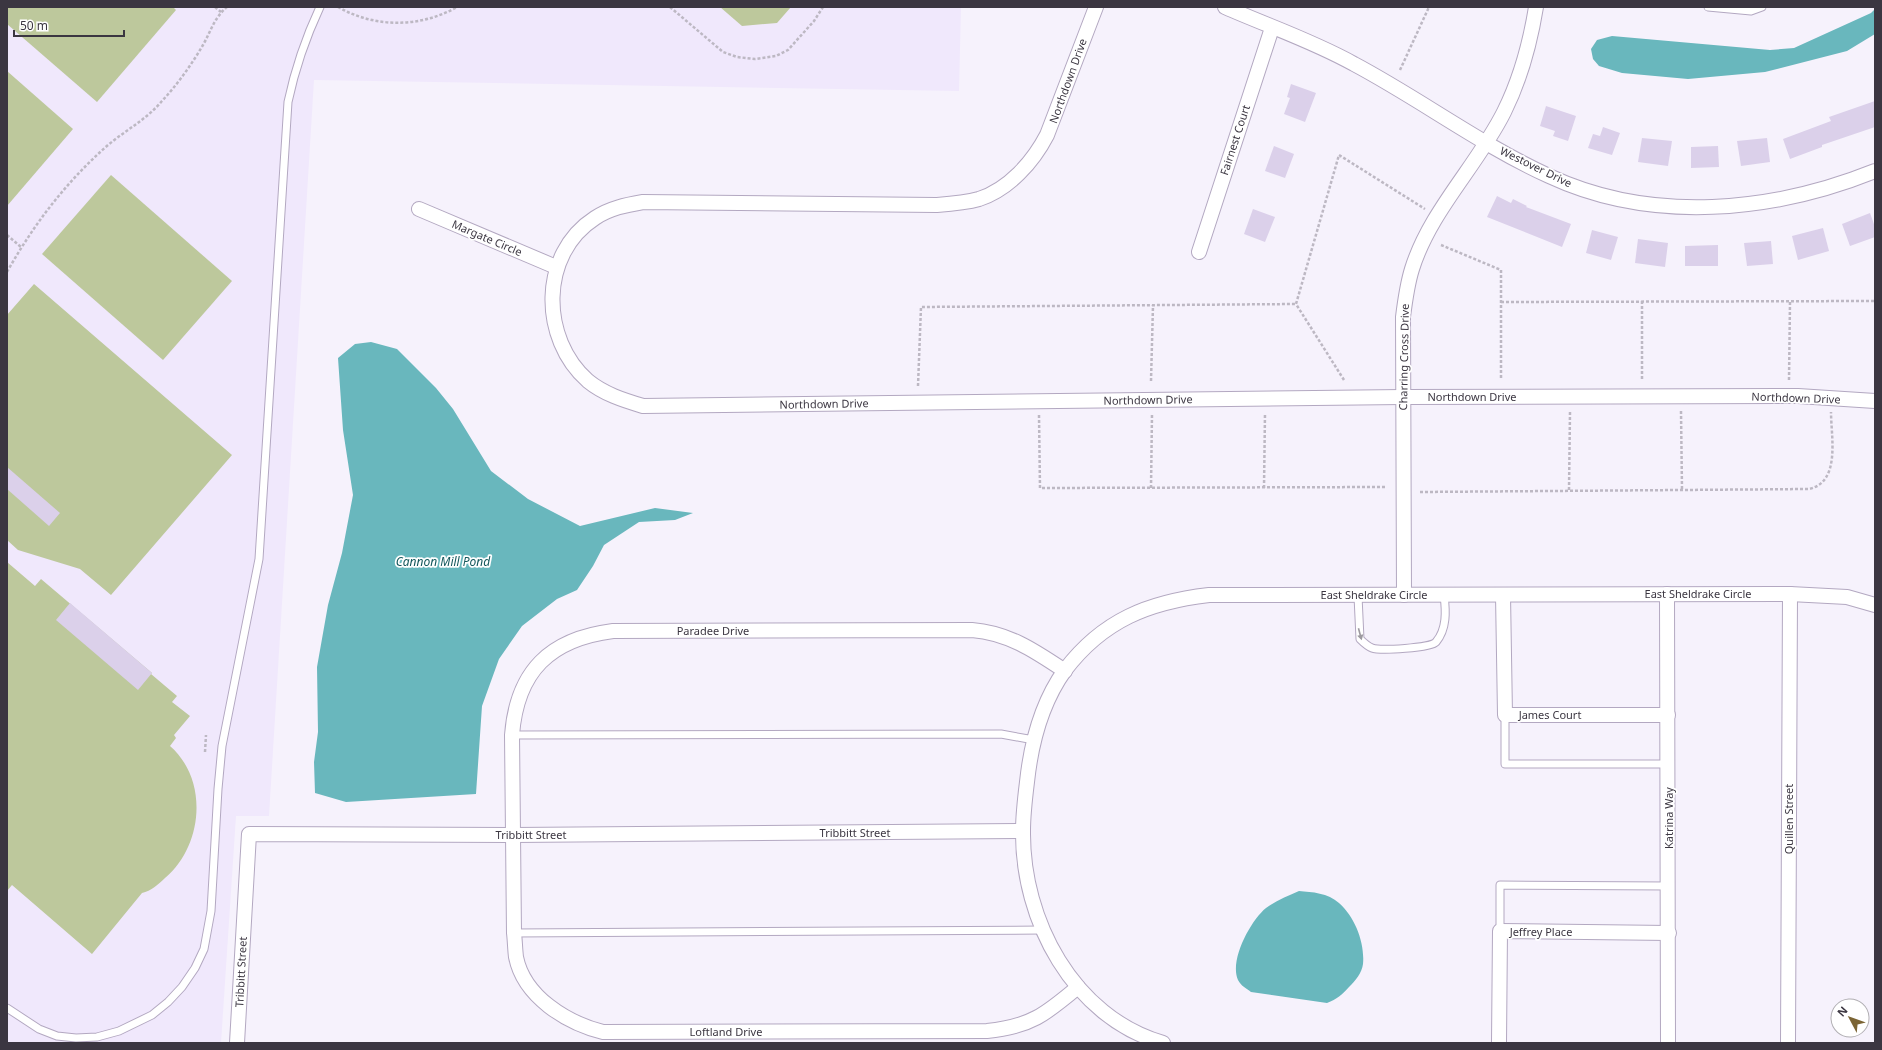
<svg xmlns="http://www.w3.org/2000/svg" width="1882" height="1050" font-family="'Noto Sans',sans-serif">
<rect width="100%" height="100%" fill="#f6f2fc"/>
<polygon fill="#f0e8fc" points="7,7 961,7 959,91 314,80 269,816 236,816 221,1043 7,1043"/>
<g fill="#bdc89c">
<polygon points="7,7 173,7 176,10 97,102 7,24"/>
<polygon points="720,7 791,7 777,23 742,26"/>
<polygon points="7,71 73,129 7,206"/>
<polygon points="111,175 232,281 163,360 42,254"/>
<polygon points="34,284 232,455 111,595 80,569 18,550 7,540 7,315"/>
<path d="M 7,562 L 35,586 L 41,579 L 152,673 L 151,674 L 177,696 L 172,702 L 190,716 L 174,735 L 176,738 L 170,746 C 209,780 203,846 165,878 C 159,884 151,891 142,893 L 92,954 L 12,885 L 7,891 Z"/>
</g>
<g fill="#69b7bd">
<polygon points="1875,9 1875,34 1847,51 1765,72 1688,79 1622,73 1599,66 1593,59 1591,49 1597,40 1612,36 1770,50 1794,48 1871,13"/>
<polygon points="371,342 397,349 436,388 453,409 491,471 528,499 580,526 655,508 693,513 675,520 639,522 604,545 593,566 577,590 557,599 522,626 499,659 482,706 476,794 346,802 315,793 314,762 318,732 317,667 328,605 342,553 353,495 343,430 338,358 355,344"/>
<path d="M 1299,891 C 1312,892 1328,893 1339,903 C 1355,917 1365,943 1363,964 C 1362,973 1355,981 1349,987 C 1342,995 1337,999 1327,1003 L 1251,992 C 1246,988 1241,986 1238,980 C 1229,960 1251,920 1266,908 C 1275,901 1288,896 1299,891 Z"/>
</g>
<g fill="#dbd0ea">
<polygon points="1291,84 1316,93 1305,122 1284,114 1290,98 1287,97"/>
<polygon points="1875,101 1875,127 1822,145 1822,147 1790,159 1783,139 1831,121 1829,117"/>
<polygon points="1546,106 1576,116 1568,141 1553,136 1555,131 1540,126"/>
<polygon points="1603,127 1620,133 1612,155 1588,148 1593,134 1600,136"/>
<polygon points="1642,138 1672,141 1668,166 1638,162"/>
<polygon points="1767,138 1770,162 1741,166 1737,141"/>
<polygon points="1274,146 1294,154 1285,178 1265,171"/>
<polygon points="1718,146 1719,167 1691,168 1691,147"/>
<polygon points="1497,196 1511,203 1513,199 1527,206 1526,207 1571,224 1562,247 1487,217"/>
<polygon points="1253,209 1275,217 1265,242 1244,234"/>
<polygon points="1870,213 1875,227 1875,237 1850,246 1842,224"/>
<polygon points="1823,228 1829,251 1798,260 1792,236"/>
<polygon points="1592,230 1618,237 1611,260 1586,253"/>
<polygon points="1638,239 1668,243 1665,267 1635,263"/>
<polygon points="1771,241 1773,264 1747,266 1744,243"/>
<polygon points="1718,245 1718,266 1685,266 1685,246"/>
<polygon points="7,467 60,513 49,526 7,489"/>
<polygon points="70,603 152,673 138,690 56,620"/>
</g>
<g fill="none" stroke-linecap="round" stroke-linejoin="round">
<g stroke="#b3a8c1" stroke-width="9">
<g id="lane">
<polyline points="1708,7 1751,11 1762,7"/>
<path d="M 1358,596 L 1360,639 C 1364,643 1367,646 1372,648 C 1380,651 1431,648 1436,642 C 1447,629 1446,611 1444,595"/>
<polyline points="1505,715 1505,764 1669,764"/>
<polyline points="512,735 1001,734 1034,740"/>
<polyline points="1500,931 1500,885 1669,886"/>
<polyline points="514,933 1043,930"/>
<path d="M 7,1008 L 39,1029 L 57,1036 L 76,1038 L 97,1037 L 119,1031 L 152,1015 L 168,1002 L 182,987 L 195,968 L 204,949 L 211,911 L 218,789 L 222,746 L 259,559 L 288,102 C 295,69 306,37 320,7"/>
</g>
</g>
<g stroke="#b3a8c1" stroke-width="16">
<g id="street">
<path d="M 1096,7 L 1047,135 C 1033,162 1009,189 979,199 C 965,203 950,204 936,205 L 643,202 C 626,205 610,208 595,218 C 539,254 540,339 588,381 C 604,394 623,400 643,406 L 1403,397 L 1798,396 L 1875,401"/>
<path d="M 1225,7 C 1268,26 1313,41 1354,64 C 1420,99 1481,145 1549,176 C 1652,224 1773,212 1875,171"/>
<polyline points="419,209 556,267"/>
<polyline points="1199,252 1272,28"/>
<polyline points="1667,594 1668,1043"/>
<path d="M 1404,595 L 1403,317 C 1405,301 1407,285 1412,269 C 1430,211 1477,166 1504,112 C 1521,78 1530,44 1536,7"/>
<polyline points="1503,595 1505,715 1668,715"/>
<path d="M 1065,671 C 1035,651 1009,633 972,630 L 613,631 C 550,639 517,671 512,735 L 514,933 C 515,941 515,949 516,957 C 524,997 567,1023 603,1032 L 987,1031 C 1030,1027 1046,1014 1078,987"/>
<polyline points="237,1043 249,834 514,835 1023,831"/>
<path d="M 1163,1043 C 1073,1017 1022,920 1023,831 C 1023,815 1025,798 1027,782 C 1031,744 1042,702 1065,670 C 1103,620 1149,602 1209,595 L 1790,594 L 1847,597 L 1875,605"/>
<polyline points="1499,1043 1500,931 1669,933"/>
<polyline points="1788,1043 1790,594"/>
</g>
</g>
<g stroke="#bdb8c3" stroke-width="2.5" stroke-dasharray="3 2" stroke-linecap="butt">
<polyline points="215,7 221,12"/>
<path d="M 338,7 C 375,28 420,28 457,7"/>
<polyline points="670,7 723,52 737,57 755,59 776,56 788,50 814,21 823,7"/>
<polyline points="1400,70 1429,7"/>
<polyline points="7,235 21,247"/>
<polyline points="1441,245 1501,270 1501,380"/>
<path d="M 7,272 C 34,224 66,182 108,145 C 126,130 147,119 162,101 C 177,85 192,64 203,45 C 211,31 214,18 227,7"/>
<polyline points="1501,302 1875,301"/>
<polyline points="1642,379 1642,301"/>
<polyline points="1344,380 1296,304 1339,155 1425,209"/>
<polyline points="1789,380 1790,302"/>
<polyline points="1151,381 1153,305"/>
<polyline points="918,386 921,307 1296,304"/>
<polyline points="1681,411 1682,489"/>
<polyline points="1039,415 1040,488 1387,487"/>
<polyline points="1151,488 1152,414"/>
<polyline points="1264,488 1265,413"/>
<polyline points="1569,490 1570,412"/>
<path d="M 1420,492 L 1809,489 C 1841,482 1831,437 1831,412"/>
<polyline points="205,752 206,735"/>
</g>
<use href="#lane" stroke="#fff" stroke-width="7"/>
<use href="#street" stroke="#fff" stroke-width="14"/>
</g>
<defs><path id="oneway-solid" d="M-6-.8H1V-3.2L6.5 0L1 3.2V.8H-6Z"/></defs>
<use fill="#9d9aa0" href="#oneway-solid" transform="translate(1360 634) rotate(75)"/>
<g text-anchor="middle" stroke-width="3.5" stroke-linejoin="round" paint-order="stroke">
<g font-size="11" fill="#3b3641" stroke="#fff">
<text transform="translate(1068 81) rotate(-70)" y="4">Northdown Drive</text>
<text transform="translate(1235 140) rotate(-72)" y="4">Fairnest Court</text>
<text transform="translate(1536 167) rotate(26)" y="4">Westover Drive</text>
<text transform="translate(487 238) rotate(23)" y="4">Margate Circle</text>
<text transform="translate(1404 357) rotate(-89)" y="4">Charring Cross Drive</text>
<text x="1472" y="401">Northdown Drive</text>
<text transform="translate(1796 398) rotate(2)" y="4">Northdown Drive</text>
<text transform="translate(1148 400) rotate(-1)" y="4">Northdown Drive</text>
<text transform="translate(824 404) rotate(-1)" y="4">Northdown Drive</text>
<text x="1698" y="598">East Sheldrake Circle</text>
<text x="1374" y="599">East Sheldrake Circle</text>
<text x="713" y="635">Paradee Drive</text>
<text x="1550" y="719">James Court</text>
<text transform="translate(1669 818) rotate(-90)" y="4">Katrina Way</text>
<text transform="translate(1789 819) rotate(-90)" y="4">Quillen Street</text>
<text x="855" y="837">Tribbitt Street</text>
<text x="531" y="839">Tribbitt Street</text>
<text x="1541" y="936">Jeffrey Place</text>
<text transform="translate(241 972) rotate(-87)" y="4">Tribbitt Street</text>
<text x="726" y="1036">Loftland Drive</text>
</g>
<g font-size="12" font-style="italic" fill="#13575c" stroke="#fff">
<text x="443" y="566">Cannon Mill Pond</text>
</g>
</g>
<rect width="1882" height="1050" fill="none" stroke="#3b3641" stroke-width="16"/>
<g transform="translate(1850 1018) rotate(311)"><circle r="19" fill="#ffffff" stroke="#b1afb3"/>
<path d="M0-3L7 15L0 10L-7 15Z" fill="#7b6434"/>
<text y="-6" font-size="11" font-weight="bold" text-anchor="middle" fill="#3b3641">N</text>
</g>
<path d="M14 30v6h110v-6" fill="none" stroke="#3b3641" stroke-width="2"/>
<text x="20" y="30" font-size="12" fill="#3b3641" stroke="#ffffff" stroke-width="3" paint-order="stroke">50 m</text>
</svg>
